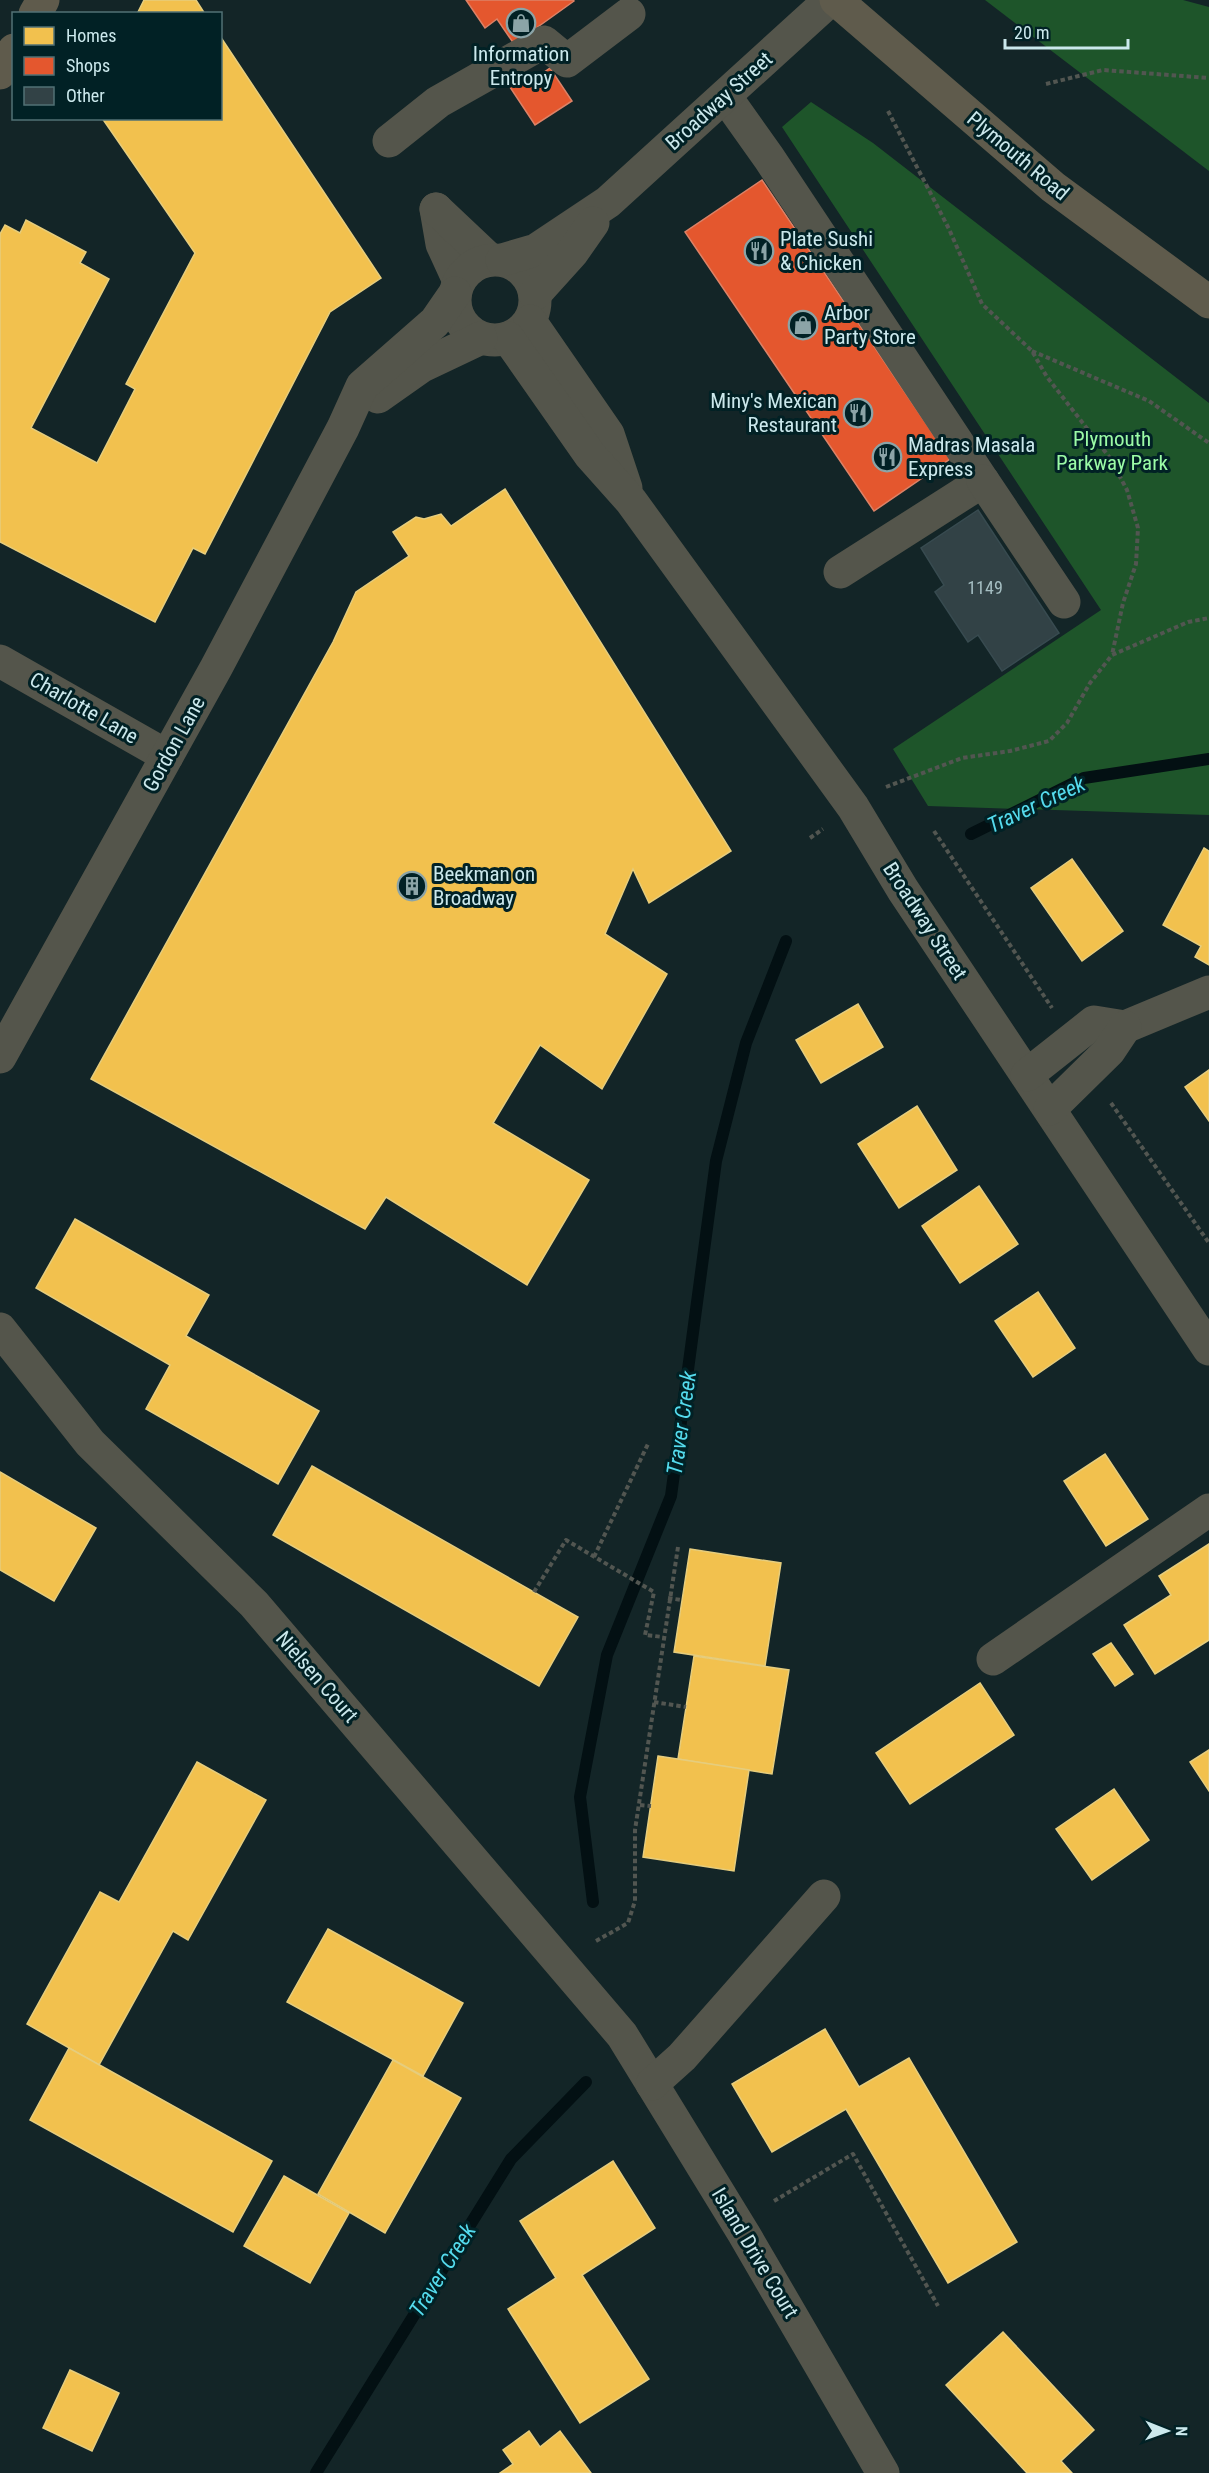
<svg xmlns="http://www.w3.org/2000/svg" width="1209" height="2473" font-family="'Roboto Condensed',sans-serif">
<rect width="100%" height="100%" fill="#132527"/>
<g fill="#1e552a">
<polygon points="985,0 1183,0 1209,7 1209,171"/>
<polygon points="811,102 873,143 1209,403 1209,815 928,806 893,749 1101,610 782,127"/>
</g>
<g fill="#f2c14e" stroke="#e6cd7d" stroke-width="1.5">
<polygon points="144,0 196,0 205,14 137,14"/>
<polygon points="220,36 381,278 330,312 205,554 193,548 155,622 0,542 0,234 5,225 20,233 26,220 86,252 80,263 109,279 31,428 97,463 135,389 126,384 195,253 102,118 220,118"/>
<polygon points="505,489 731,851 649,903 633,869 605,934 667,974 602,1089 540,1045 493,1123 589,1180 527,1285 386,1197 365,1229 91,1079 333,642 356,592 409,556 393,532 416,517 424,519 441,514 451,526"/>
<polygon points="1204,848 1209,851 1209,965 1195,957 1201,946 1163,925"/>
<polygon points="1072,859 1123,931 1082,961 1031,888"/>
<polygon points="858,1004 883,1047 821,1083 796,1040"/>
<polygon points="1209,1070 1209,1121 1185,1087"/>
<polygon points="917,1106 957,1170 899,1208 858,1144"/>
<polygon points="979,1186 1018,1244 960,1283 922,1226"/>
<polygon points="75,1219 209,1295 186,1336 319,1411 278,1484 146,1409 170,1365 36,1288"/>
<polygon points="1038,1292 1075,1348 1033,1377 995,1321"/>
<polygon points="1105,1454 1148,1519 1106,1546 1064,1481"/>
<polygon points="312,1466 578,1617 539,1686 273,1535"/>
<polygon points="0,1472 96,1528 54,1601 0,1570"/>
<polygon points="1209,1544 1209,1640 1155,1674 1124,1625 1171,1595 1159,1576"/>
<polygon points="690,1549 781,1563 765,1666 674,1652"/>
<polygon points="1111,1643 1133,1674 1115,1686 1093,1654"/>
<polygon points="694,1656 789,1670 772,1774 678,1759"/>
<polygon points="980,1683 1014,1735 910,1804 876,1753"/>
<polygon points="1209,1750 1209,1791 1190,1762"/>
<polygon points="658,1756 749,1770 734,1871 643,1857"/>
<polygon points="197,1762 266,1800 188,1940 173,1931 99,2065 27,2024 100,1892 119,1902"/>
<polygon points="1114,1789 1149,1840 1092,1880 1056,1829"/>
<polygon points="328,1929 463,2003 423,2076 287,2002"/>
<polygon points="825,2029 859,2087 909,2058 1017,2242 948,2283 846,2109 772,2152 732,2084"/>
<polygon points="69,2048 272,2161 233,2232 30,2120"/>
<polygon points="393,2060 461,2098 385,2233 318,2194"/>
<polygon points="613,2161 655,2228 582,2275 649,2379 580,2423 508,2309 556,2278 520,2221"/>
<polygon points="284,2176 349,2213 310,2283 244,2246"/>
<polygon points="1003,2332 1094,2430 1061,2461 1072,2473 1027,2473 946,2385"/>
<polygon points="70,2370 119,2393 92,2451 43,2428"/>
<polygon points="529,2431 540,2447 560,2431 591,2473 500,2473 513,2464 503,2450"/>
</g>
<g fill="#e4572e" stroke="#dc8267" stroke-width="1.5">
<polygon points="466,0 573,0 574,1 514,44 497,19 485,28"/>
<polygon points="515,67 527,84 550,68 572,101 535,125 502,75"/>
<polygon points="762,180 950,459 874,511 685,232"/>
</g>
<g fill="none" stroke-linecap="round" stroke-linejoin="round">
<g stroke="#031013" stroke-width="12">
<polyline points="971,834 1084,778 1209,759"/>
<polyline points="593,1902 580,1797 607,1655 671,1496 716,1161 746,1043 786,941"/>
<polyline points="316,2473 511,2159 586,2082"/>
</g>
</g>
<polygon fill="#324246" stroke="#384b50" stroke-width="1.5" points="978,510 1059,633 1002,671 978,635 968,642 935,592 944,585 921,548"/>
<g fill="none" stroke-linecap="round" stroke-linejoin="round">
<g stroke="#525651" stroke-width="4" stroke-dasharray="4.5 3" stroke-linecap="butt">
<polyline points="1046,84 1103,70 1209,78"/>
<polyline points="888,111 949,229 982,304 1032,351 1047,377 1110,458 1127,490 1138,528 1136,564 1123,603 1112,655"/>
<polyline points="1032,351 1149,401 1209,443"/>
<polyline points="886,787 962,758 1010,751 1049,741 1067,723 1090,683 1112,655 1188,622 1209,618"/>
<polyline points="934,831 1052,1008"/>
<polyline points="810,838 823,829"/>
<polyline points="1111,1103 1209,1243"/>
<polyline points="594,1557 648,1444"/>
<polyline points="534,1592 566,1540 654,1592 645,1635 663,1637"/>
<polyline points="668,1598 681,1600"/>
<polyline points="654,1702 686,1707"/>
<polyline points="640,1805 651,1806"/>
<polyline points="596,1941 628,1923 635,1901 635,1830 678,1547"/>
<polyline points="774,2201 853,2154 938,2306"/>
</g>
<g stroke="#54554b" stroke-width="33">
<polyline points="725,96 769,158 983,481 840,572"/>
<polyline points="389,141 438,102 544,42 567,61 629,14"/>
<polyline points="436,209 442,244 459,281"/>
<polyline points="436,209 489,259"/>
<circle cx="495" cy="300" r="40"/>
<polyline points="502,260 536,250 608,202 830,0"/>
<polyline points="535,294 572,253 593,223"/>
<polyline points="530,321 608,434 626,488"/>
<polyline points="508,338 590,455 631,501 853,807 903,890 1209,1349"/>
<polyline points="378,397 422,366 481,338"/>
<polyline points="983,481 1064,602"/>
<polyline points="0,661 167,756"/>
<polyline points="0,1057 216,668 343,428 362,386 435,322 455,293"/>
<polyline points="1027,1075 1094,1022 1125,1027 1209,992"/>
<polyline points="1050,1109 1109,1051 1125,1027"/>
<polyline points="0,1329 90,1443 254,1604 622,2035 744,2234 883,2473"/>
<polyline points="993,1659 1209,1510"/>
<polyline points="652,2084 682,2057 824,1896"/>
</g>
<g stroke="#5f5b4c" stroke-width="33">
<polyline points="836,0 1053,187 1209,302"/>
<polyline points="35,14 43,0"/>
<polyline points="0,73 14,50"/>
</g>
</g>
<defs>
<g id="shop-ring" transform="scale(1.5)"><circle r="9.5" fill="#012125" stroke="#8ba4a7" stroke-width="1.5"/><path d="M-5-2.5h2.3a2.7 3.5 0 0 1 5.4 0H5L5.5 6h-11ZM-1.5-2.5h3a1.5 2.3 0 0 0-3 0Z" fill="#8ba4a7"/></g>
<g id="restaurant-ring" transform="scale(1.5)"><circle r="9.5" fill="#012125" stroke="#8ba4a7" stroke-width="1.5"/><path d="M-5-6h1v4h1v-4h1v4h1v-4h1v5L-1.5 .5V6h-2V.5L-5-1ZM5-6V6H3V1.5H1.5Q1.5-4 5-6Z" fill="#8ba4a7"/></g>
<g id="building-ring" transform="scale(1.5)"><circle r="9.5" fill="#012125" stroke="#8ba4a7" stroke-width="1.5"/><path d="M-4-6H4V6H1V3H-1V6H-4ZM-2.5-4.3h1.7v1.8h-1.7ZM.8-4.3h1.7v1.8H.8ZM-2.5-1h1.7V.8h-1.7ZM.8-1h1.7V.8H.8Z" fill="#8ba4a7"/></g>
</defs>
<g fill-rule="evenodd">
<use href="#shop-ring" x="521" y="23"/>
<use href="#restaurant-ring" x="759" y="251"/>
<use href="#shop-ring" x="803" y="325"/>
<use href="#restaurant-ring" x="858" y="413"/>
<use href="#restaurant-ring" x="887" y="457"/>
<use href="#building-ring" x="412" y="886"/>
</g>
<g text-anchor="middle" stroke-width="6" stroke-linejoin="round" paint-order="stroke">
<g font-size="18" fill="#a5bec2">
<text x="985" y="594">1149</text>
</g>
<g font-size="21" fill="#cbe8ec" stroke="#012125" text-anchor="start">
<text x="521" y="61" text-anchor="middle">Information<tspan x="521" dy="24">Entropy</tspan></text>
<text x="780" y="246">Plate Sushi<tspan x="780" dy="24">&amp; Chicken</tspan></text>
<text x="824" y="320">Arbor<tspan x="824" dy="24">Party Store</tspan></text>
<text x="837" y="408" text-anchor="end">Miny's Mexican<tspan x="837" dy="24">Restaurant</tspan></text>
<text x="908" y="452">Madras Masala<tspan x="908" dy="24">Express</tspan></text>
<text x="433" y="881">Beekman on<tspan x="433" dy="24">Broadway</tspan></text>
</g>
<g font-size="21" fill="#cbe8ec" stroke="#012125">
<text transform="translate(719 101) rotate(-42)" y="7">Broadway Street</text>
<text transform="translate(1018 156) rotate(40)" y="7">Plymouth Road</text>
<text transform="translate(84 708) rotate(30)" y="7">Charlotte Lane</text>
<text transform="translate(174 744) rotate(-61)" y="7">Gordon Lane</text>
<text transform="translate(925 921) rotate(57)" y="7">Broadway Street</text>
<text transform="translate(317 1677) rotate(49)" y="7">Nielsen Court</text>
<text transform="translate(755 2253) rotate(59)" y="7">Island Drive Court</text>
</g>
<g font-size="21" fill="#9bfba6" stroke="#012125">
<text x="1112" y="446">Plymouth<tspan x="1112" dy="24">Parkway Park</tspan></text>
</g>
<g font-size="22" font-style="italic" fill="#54dbed" stroke="#012125">
<text transform="translate(1036 804) rotate(-25)" y="8">Traver Creek</text>
<text transform="translate(681 1423) rotate(-82)" y="8">Traver Creek</text>
<text transform="translate(442 2270) rotate(-58)" y="8">Traver Creek</text>
</g>
</g>
<rect x="12" y="12" width="210" height="108" fill="#012125" stroke="#527175" stroke-width="1.5"/>
<rect x="24" y="27" width="30" height="18" fill="#f2c14e" stroke="#527175" stroke-width="1.5"/>
<text x="66" y="42" font-size="18" fill="#cbe8ec">Homes</text>
<rect x="24" y="57" width="30" height="18" fill="#e4572e" stroke="#527175" stroke-width="1.5"/>
<text x="66" y="72" font-size="18" fill="#cbe8ec">Shops</text>
<rect x="24" y="87" width="30" height="18" fill="#324246" stroke="#527175" stroke-width="1.5"/>
<text x="66" y="102" font-size="18" fill="#cbe8ec">Other</text>
<g transform="translate(1167 2431) rotate(91)" stroke="#012125" stroke-width="4.5" paint-order="stroke">
<path d="M0-4.5L10 22L0 15L-10 22Z" fill="#cbe8ec"/>
<text y="-9" font-size="16" font-weight="bold" text-anchor="middle" fill="#cbe8ec">N</text>
</g>
<path d="M1005 39v9h123v-9" fill="none" stroke="#cbe8ec" stroke-width="3"/>
<text x="1014" y="39" font-size="18" fill="#cbe8ec" stroke="#012125" stroke-width="4.5" paint-order="stroke">20 m</text>
</svg>
